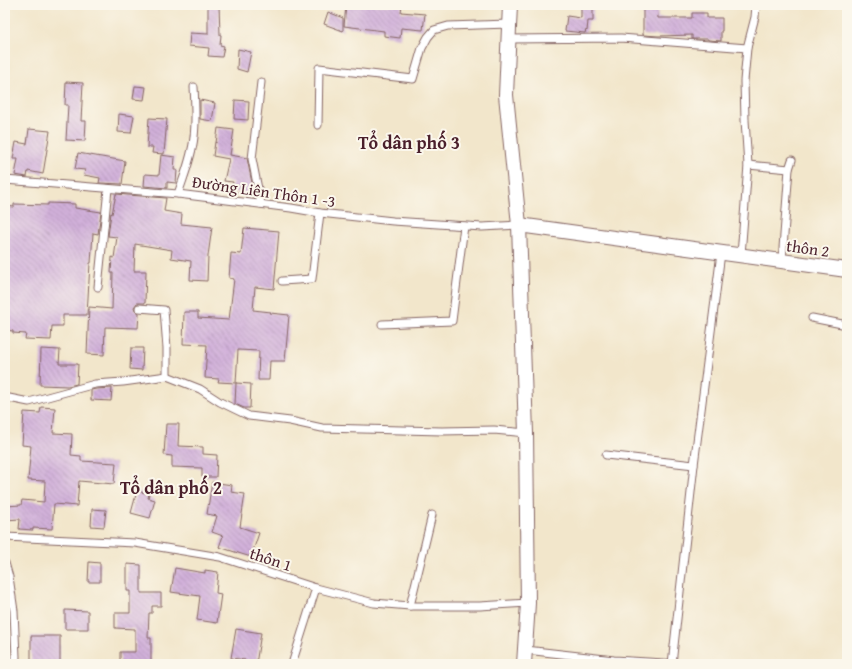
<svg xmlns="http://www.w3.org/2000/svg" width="852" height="669" font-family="'Gentium Book Plus',serif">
<defs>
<pattern id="building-back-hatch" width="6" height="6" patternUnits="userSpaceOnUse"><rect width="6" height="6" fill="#d1b0da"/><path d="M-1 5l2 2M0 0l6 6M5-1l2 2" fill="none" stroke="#ac8fb1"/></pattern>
</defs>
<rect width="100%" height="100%" fill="#fbf7ec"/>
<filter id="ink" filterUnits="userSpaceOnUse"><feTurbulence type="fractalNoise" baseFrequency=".025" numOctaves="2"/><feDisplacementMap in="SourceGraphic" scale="8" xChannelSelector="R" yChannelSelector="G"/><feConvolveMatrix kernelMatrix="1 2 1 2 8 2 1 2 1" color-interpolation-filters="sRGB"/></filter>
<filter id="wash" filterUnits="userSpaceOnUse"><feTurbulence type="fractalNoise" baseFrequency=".012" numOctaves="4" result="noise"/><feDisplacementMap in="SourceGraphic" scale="16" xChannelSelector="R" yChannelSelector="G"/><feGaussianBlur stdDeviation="0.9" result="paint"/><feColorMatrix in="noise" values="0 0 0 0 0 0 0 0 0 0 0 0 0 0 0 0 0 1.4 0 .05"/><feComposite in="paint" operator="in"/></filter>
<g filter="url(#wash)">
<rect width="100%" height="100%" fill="#f2e6cb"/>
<g id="blocks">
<g fill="url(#building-back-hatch)">
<polygon points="208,5 219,5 220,35 221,35 220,45 224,46 222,57 208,56 209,48 189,46 190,33 208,34"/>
<polygon points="346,5 402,5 401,12 425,14 423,30 401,28 400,38 384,36 384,31 344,26"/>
<polygon points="581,5 593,5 593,21 588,21 587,31 586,30 585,33 565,31 567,16 581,18"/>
<polygon points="643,6 657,6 658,18 692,18 692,13 707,13 707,18 722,18 722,31 721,31 721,41 708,40 708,39 692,39 692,35 658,36 643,35"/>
<polygon points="328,12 343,18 343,31 324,24"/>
<polygon points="238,49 251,52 247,72 237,69"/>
<polygon points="66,82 83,83 81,121 86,121 85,141 66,140 68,105 65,105"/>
<polygon points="135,86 146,87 144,100 133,99"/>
<polygon points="200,100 215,103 212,121 200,119"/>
<polygon points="235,100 249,101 248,120 234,119"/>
<polygon points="119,114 134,116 131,133 118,132"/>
<polygon points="149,118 167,119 164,154 152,153 153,147 147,147"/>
<polygon points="218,128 234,130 230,155 247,158 255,198 246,197 247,194 231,191 233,182 224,181 229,159 213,156 215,142 216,143"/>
<polygon points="29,129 50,131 43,174 28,171 27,177 15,175 18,159 13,159 16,142 27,144"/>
<polygon points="78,153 125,161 122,184 99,183 100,178 84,175 85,170 75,169"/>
<polygon points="161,155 175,157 174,170 177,170 176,183 167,182 167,188 144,186 145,174 159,175"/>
<polygon points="116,194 166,198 164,211 182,214 181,224 212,227 208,256 207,281 190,280 191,261 171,258 172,250 135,244 134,271 146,271 145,303 137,303 134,307 135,310 139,313 138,328 105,327 104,355 87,354 89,307 112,309 113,273 111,273 112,257 114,258 117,237 108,236 111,213 112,214"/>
<polygon points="48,203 75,204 75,208 101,212 98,234 93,233 91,263 90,263 87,315 63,315 63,326 52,326 51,340 25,339 26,334 13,333 13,331 5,330 5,206 14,207 14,204 48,205"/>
<polygon points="244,228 279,231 274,289 255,287 253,310 271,312 270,313 289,315 285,361 270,361 269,380 258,380 259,351 238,350 236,383 218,382 219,379 205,378 207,345 183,344 184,312 198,312 198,318 229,320 234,279 229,278 231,253 241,254"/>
<polygon points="131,348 143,348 142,370 130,369"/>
<polygon points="41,349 60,350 59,364 78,364 77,384 68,386 40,385"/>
<polygon points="236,383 251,384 250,408 244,408 235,404"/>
<polygon points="112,388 111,401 91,400 91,390 96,389"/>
<polygon points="41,407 55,408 53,433 72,434 71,455 81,456 81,461 116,463 114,484 79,481 77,506 54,504 52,529 33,528 33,530 19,529 20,519 5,520 5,506 21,505 22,500 44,502 45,481 28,480 31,446 22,445 24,412 40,413"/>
<polygon points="166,424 179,424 178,446 203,447 203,454 217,455 216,477 202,477 202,468 172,467 172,456 164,455"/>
<polygon points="212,482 232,485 231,492 245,494 240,527 259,533 251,557 219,547 223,536 212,532 217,516 207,514"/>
<polygon points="137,491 149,494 148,498 155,500 150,518 131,513"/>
<polygon points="92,509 106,510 104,527 91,526"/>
<polygon points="89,562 100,563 100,582 88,582"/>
<polygon points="127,564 141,565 141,593 161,593 161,606 152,606 152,613 149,613 148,638 151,638 151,664 120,664 120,652 135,652 135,629 115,628 115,613 130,613 130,591 127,591"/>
<polygon points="175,568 205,573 205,570 218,572 216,593 221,594 217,623 197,620 200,596 171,592"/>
<polygon points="65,610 88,611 88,629 65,629"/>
<polygon points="236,629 261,633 256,664 244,664 245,660 231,658"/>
<rect x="31" y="636" width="29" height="28"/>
</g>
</g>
</g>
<g filter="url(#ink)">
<use href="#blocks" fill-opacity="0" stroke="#856563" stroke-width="1"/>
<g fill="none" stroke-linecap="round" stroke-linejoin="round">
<g stroke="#856563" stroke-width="9">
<g id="service">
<polyline points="508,39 621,38 747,48"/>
<polyline points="318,125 319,68 413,79 422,48 428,37 434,30 448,26 509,24"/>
<polyline points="748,165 789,169"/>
<polyline points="5,180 178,194 291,208 320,213 393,221 482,227 519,225"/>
<path d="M 178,194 C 184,176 192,157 194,137 C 196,120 195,103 194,87"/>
<polyline points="261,204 252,159 261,82"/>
<polyline points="741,255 748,165 745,120 744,81 747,48 755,17 756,5"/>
<polyline points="782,261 789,169 792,160"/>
<polyline points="282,281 312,279 320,213"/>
<polyline points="98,287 108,189"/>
<polyline points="139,308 164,310 167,348 167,376"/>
<polyline points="812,318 847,325"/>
<polyline points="382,324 452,321 464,226"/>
<polyline points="9,398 29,402 95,384 123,382 167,376 200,389 220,402 249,416 290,421 322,428 442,431 494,430 526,433"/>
<polyline points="606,455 694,465"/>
<polyline points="5,537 135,543 220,557 316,588 374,603 410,606 480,606 528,603"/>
<polyline points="5,563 9,577 14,611 16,657 15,664"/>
<polyline points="410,606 432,515"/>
<polyline points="526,650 614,660 681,664"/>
<polyline points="292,664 316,588"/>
<polyline points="672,664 694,465 721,253"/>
</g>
</g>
<g stroke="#856563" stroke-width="16">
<g id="minor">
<polyline points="510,5 506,95 519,225 526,433 528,603 524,664"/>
<polyline points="519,225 847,270"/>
</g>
</g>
<use href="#service" stroke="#fff" stroke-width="7"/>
<use href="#minor" stroke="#fff" stroke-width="14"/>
</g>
</g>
<g text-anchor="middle" stroke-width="4" stroke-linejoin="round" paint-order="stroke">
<g font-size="16" fill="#4a1f2b" stroke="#fbf7ec">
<text transform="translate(264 191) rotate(8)" y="6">Đường Liên Thôn 1 -3</text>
<text transform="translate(808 248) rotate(8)" y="6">thôn 2</text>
<text transform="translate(271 559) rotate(18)" y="6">thôn 1</text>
</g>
<g font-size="18" font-weight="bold" fill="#4a1f2b" stroke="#fbf7ec">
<text x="409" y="149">Tổ dân phố 3</text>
<text x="171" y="494">Tổ dân phố 2</text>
</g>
</g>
<rect width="852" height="669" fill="none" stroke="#fbf7ec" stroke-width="20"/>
</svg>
